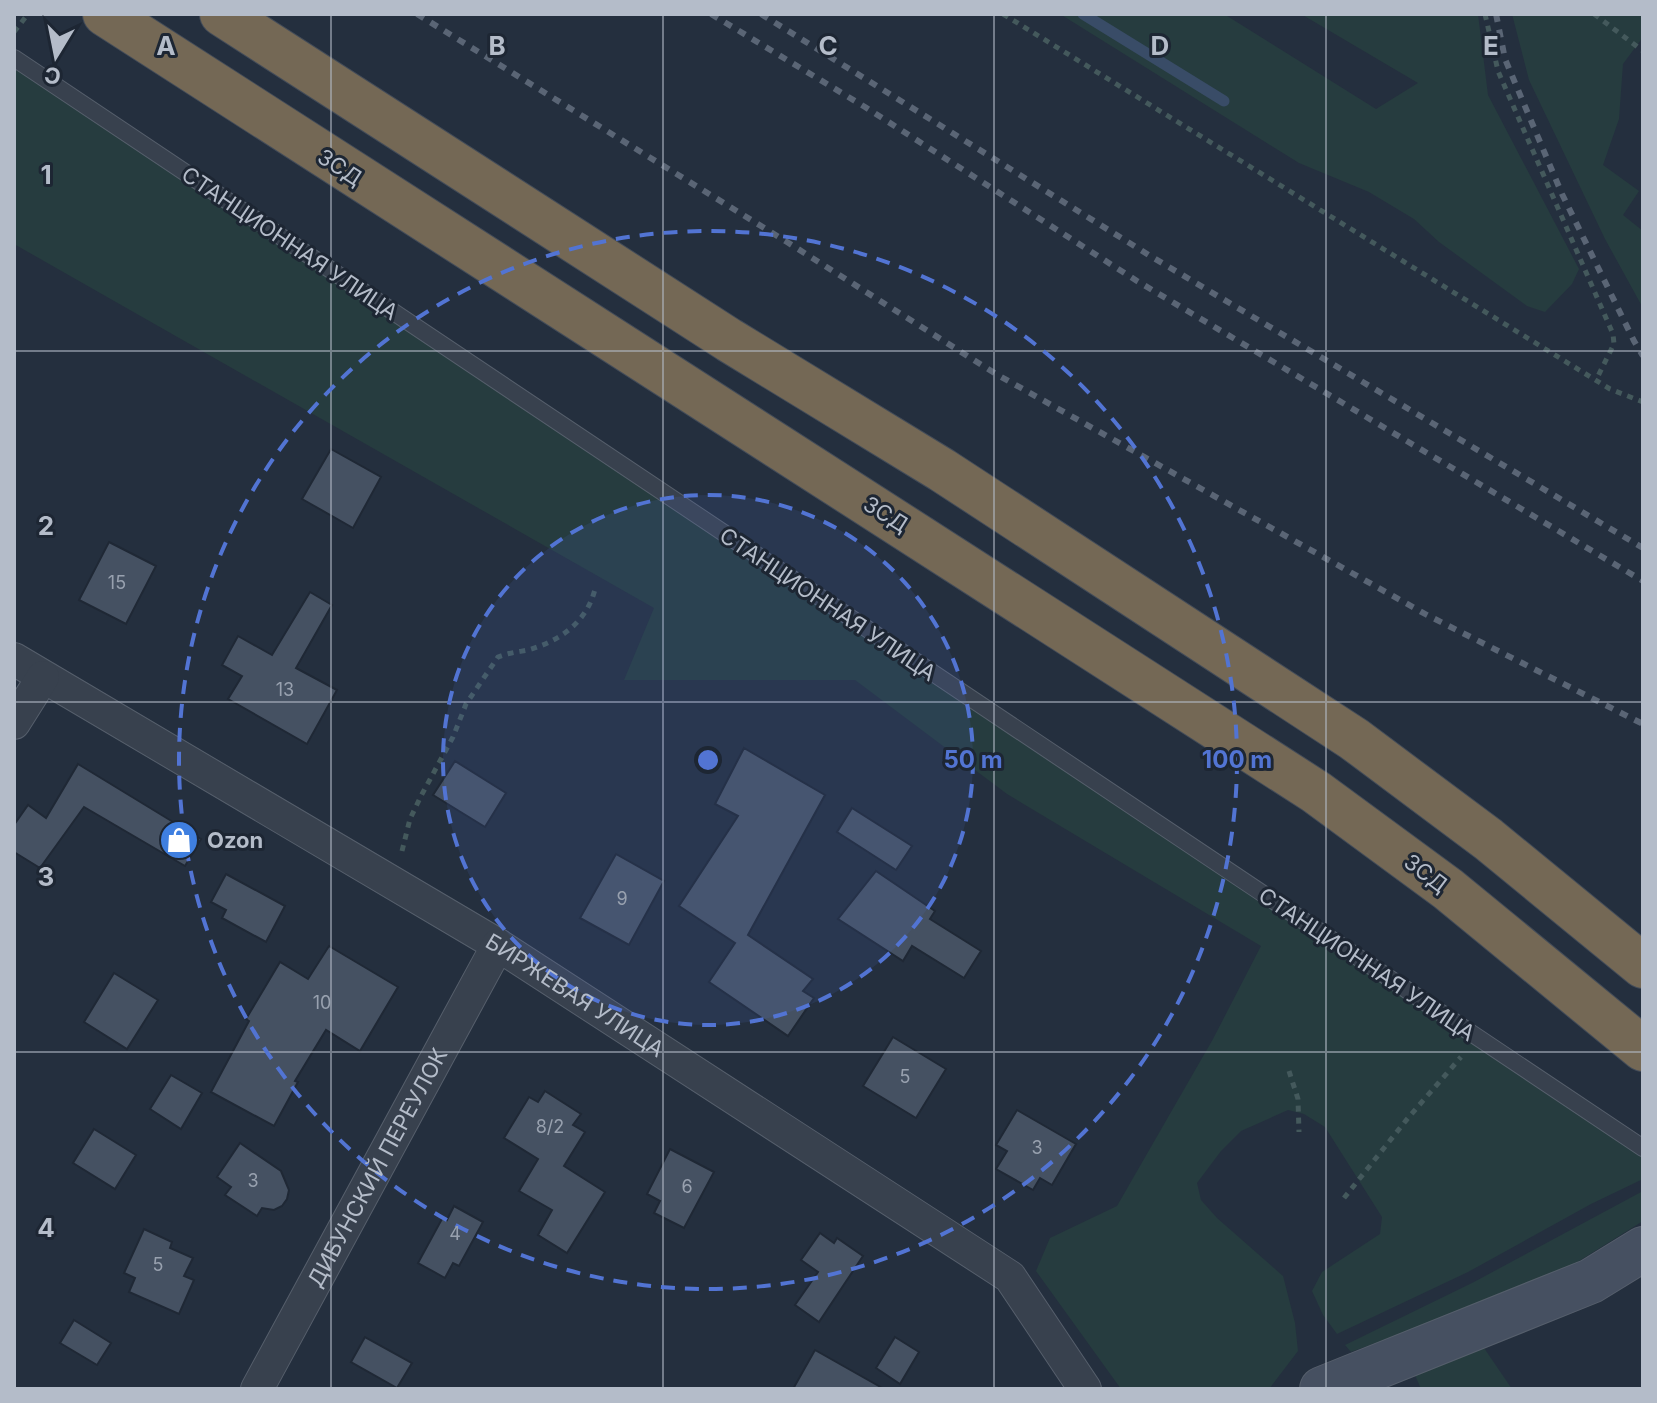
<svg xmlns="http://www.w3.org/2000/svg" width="1657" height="1403" font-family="Inter,sans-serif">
<rect width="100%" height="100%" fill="#242f3e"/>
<g fill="#263c3f">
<polygon points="1060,14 1224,14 1376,109 1418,83 1301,14 1478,14 1488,95 1579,269 1572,284 1545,312 1527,306 1439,242 1414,219 1369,192 1299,163"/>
<polygon points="1512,14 1643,14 1643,37 1623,64 1619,119 1603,165 1639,191 1623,215 1643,231 1643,308 1605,239 1529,80"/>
<polygon points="14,58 1643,1155 1643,1179 1591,1204 1468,1272 1337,1334 1323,1315 1312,1291 1322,1272 1380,1234 1382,1217 1325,1127 1304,1114 1288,1110 1241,1131 1221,1151 1197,1183 1201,1200 1217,1218 1283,1276 1295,1323 1298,1351 1269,1389 1121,1389 1036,1271 1050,1238 1117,1206 1213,1039 1261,946 1007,794 855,680 624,680 654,608 14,244"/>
<polygon points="1643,1191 1643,1221 1571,1266 1484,1303 1351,1352 1345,1345 1474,1282"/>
<polygon points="1484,1348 1512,1389 1421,1389 1406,1354"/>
</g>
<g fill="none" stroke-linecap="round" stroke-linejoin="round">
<polyline stroke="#394c67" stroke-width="11" points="1083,14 1224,101"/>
</g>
<g fill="#455162" stroke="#1f2835" stroke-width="2">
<polygon points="331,449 381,477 353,528 302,499"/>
<polygon points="109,542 156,566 126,624 79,600"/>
<polygon points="310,592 332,605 296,668 337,690 307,744 228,699 242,676 222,665 238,636 272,655"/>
<polygon points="744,748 825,795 748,935 813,979 803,991 814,998 788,1036 709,982 735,943 679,906 738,816 715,804"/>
<polygon points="455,761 506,793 485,827 433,795"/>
<polygon points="78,764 201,839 185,866 84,807 40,868 14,852 14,825 28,805 46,818"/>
<polygon points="852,808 912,846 896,870 837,832"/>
<polygon points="616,854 664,881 629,945 580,918"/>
<polygon points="876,871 935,911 930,919 981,951 964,978 912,946 903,961 838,919"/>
<polygon points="226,874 285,906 266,942 222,918 226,910 211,902"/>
<polygon points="329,946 398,987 360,1051 326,1030 295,1081 298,1082 274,1126 211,1092 249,1021 246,1019 280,962 308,979"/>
<polygon points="114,973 158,1000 127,1049 84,1022"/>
<polygon points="893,1037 946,1069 916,1118 863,1086"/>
<polygon points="171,1075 202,1093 181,1129 150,1109"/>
<polygon points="545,1091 581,1114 573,1125 585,1132 564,1166 605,1192 567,1253 538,1235 552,1210 519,1191 538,1159 504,1138 529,1097 538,1102"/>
<polygon points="1017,1110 1076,1144 1052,1185 1040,1178 1033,1190 996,1169 1007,1151 996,1145"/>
<polygon points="94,1129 136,1155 115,1189 73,1163"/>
<polygon points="240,1143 281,1171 289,1190 287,1199 282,1206 274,1210 262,1208 257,1216 225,1195 231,1187 217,1177"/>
<polygon points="670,1149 714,1172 684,1228 654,1213 660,1201 647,1194"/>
<polygon points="454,1206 483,1222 459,1266 453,1263 445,1278 418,1263 443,1217 447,1220"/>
<polygon points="144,1229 172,1242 170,1248 193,1258 184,1276 194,1280 179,1314 129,1292 135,1278 124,1273"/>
<polygon points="820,1233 834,1243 837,1238 863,1256 819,1322 795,1305 818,1272 801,1260"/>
<polygon points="74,1320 111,1343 97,1365 60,1343"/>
<polygon points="365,1337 412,1363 397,1388 351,1362"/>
<polygon points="895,1337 919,1352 900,1384 876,1368"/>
<polygon points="815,1350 884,1389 793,1389"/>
</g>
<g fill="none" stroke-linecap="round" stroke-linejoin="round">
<g stroke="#565f6c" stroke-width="18">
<polyline id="lane" points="14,58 1643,1148"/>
</g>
<g stroke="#565f6c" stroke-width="34">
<g id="street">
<path id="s1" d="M 14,659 L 498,945 L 1010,1277 L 1085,1389"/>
<polyline points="14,723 43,677"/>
<path id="s2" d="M 257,1389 L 498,945"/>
</g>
</g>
<g stroke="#565f6c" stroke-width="46">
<polyline id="secondary" points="1322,1389 1591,1281 1643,1249"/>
</g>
<g stroke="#434c59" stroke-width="46">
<g id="highway">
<polyline points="105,14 1316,792 1448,889 1643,1049"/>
<polyline points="222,14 729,340 942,470 1354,739 1488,839 1643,966"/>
</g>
</g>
<g stroke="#44595c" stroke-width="5" stroke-dasharray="6 6" stroke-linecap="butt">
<polyline points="1003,14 1610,389 1643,402"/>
<polyline points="1485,14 1498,71 1613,334 1614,344 1596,380"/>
<polyline points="1594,14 1643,51"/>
<polyline points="14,32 28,14"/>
<path d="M 402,851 L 410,819 L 421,796 L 453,737 L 466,704 L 498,657 C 508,653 518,652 528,650 C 560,641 587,622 595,589"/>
<polyline points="1289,1071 1298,1099 1299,1132"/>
<polyline points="1344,1198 1408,1118 1461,1057"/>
</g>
<use href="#lane" stroke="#38414e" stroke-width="16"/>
<use href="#street" stroke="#38414e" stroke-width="32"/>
<use href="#secondary" stroke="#465061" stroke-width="44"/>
<use href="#highway" stroke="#746855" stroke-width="44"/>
<g stroke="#5a6575" stroke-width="6" stroke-dasharray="8 8" stroke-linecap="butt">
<polyline points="417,14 787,242 996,374 1427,615 1643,724"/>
<polyline points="711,14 865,107 1137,281 1643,581"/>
<polyline points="761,14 1152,257 1643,548"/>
<polyline points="1496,14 1505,59 1562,194 1634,341 1643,356"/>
</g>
</g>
<path fill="none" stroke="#b4bcc9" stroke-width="2" stroke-opacity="0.55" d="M 331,14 L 331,1389M 663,14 L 663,1389M 994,14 L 994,1389M 1326,14 L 1326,1389M 14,351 L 1643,351M 14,702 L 1643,702M 14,1052 L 1643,1052"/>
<circle cx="708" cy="760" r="265" fill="#5274d3" fill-opacity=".12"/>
<g fill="none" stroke="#5274d3" stroke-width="4" stroke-dasharray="14 10">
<circle cx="708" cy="760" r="265"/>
<circle cx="708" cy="760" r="529"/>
</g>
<defs>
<g id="shop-disc" transform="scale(2)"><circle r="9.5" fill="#3f7fe0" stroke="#1d2633"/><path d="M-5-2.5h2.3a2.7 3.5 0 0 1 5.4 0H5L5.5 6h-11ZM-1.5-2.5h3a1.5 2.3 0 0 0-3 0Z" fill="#fff"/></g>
</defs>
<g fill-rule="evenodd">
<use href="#shop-disc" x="179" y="840"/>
</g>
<g text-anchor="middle" stroke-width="6" stroke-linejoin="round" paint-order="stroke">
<g font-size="18" fill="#98a1af">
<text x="117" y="589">15</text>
<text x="285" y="696">13</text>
<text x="622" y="905">9</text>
<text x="322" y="1009">10</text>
<text x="905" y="1083">5</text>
<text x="550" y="1133">8/2</text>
<text x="1037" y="1154">3</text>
<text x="253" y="1187">3</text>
<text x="687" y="1193">6</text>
<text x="455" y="1240">4</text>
<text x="158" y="1271">5</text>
</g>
<g font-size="22" fill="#b4bcc9" stroke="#1d2633">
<text transform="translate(340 167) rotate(33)" y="8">ЗСД</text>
<text transform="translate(290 243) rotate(34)" y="8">СТАНЦИОННАЯ УЛИЦА</text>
<text transform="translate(886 514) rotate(32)" y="8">ЗСД</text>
<text transform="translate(828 604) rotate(34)" y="8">СТАНЦИОННАЯ УЛИЦА</text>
<text transform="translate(1426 873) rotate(37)" y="8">ЗСД</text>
<text transform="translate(1367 964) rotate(34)" y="8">СТАНЦИОННАЯ УЛИЦА</text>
<text dy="8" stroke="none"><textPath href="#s1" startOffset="654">БИРЖЕВАЯ УЛИЦА</textPath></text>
<text dy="8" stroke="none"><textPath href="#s2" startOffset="252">ДИБУНСКИЙ ПЕРЕУЛОК</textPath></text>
</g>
<g font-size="22" font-weight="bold" fill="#b4bcc9" stroke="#1d2633" text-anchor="start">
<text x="207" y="848">Ozon</text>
</g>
</g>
<g font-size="26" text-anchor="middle" font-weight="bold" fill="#b4bcc9" stroke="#1d2633" stroke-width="6" stroke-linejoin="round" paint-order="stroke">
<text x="166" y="55">A</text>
<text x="497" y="55">B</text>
<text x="828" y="55">C</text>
<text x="1160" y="55">D</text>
<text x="1491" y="55">E</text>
<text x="46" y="184">1</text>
<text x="46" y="535">2</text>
<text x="46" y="886">3</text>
<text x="46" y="1237">4</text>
</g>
<circle cx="708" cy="760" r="12" fill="#5274d3" stroke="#1d2633" stroke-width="4"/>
<g font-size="24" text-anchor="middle" font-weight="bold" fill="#5274d3" stroke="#1d2633" stroke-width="6" stroke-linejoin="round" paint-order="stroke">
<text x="973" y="768">50 m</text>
<text x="1237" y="768">100 m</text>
</g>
<rect width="1657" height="1403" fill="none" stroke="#b4bcc9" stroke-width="32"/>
<g transform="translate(56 56) rotate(190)" stroke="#1d2633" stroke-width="6" paint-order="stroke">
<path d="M0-6L14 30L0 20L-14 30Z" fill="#b4bcc9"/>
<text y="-12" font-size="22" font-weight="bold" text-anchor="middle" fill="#b4bcc9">С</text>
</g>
</svg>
